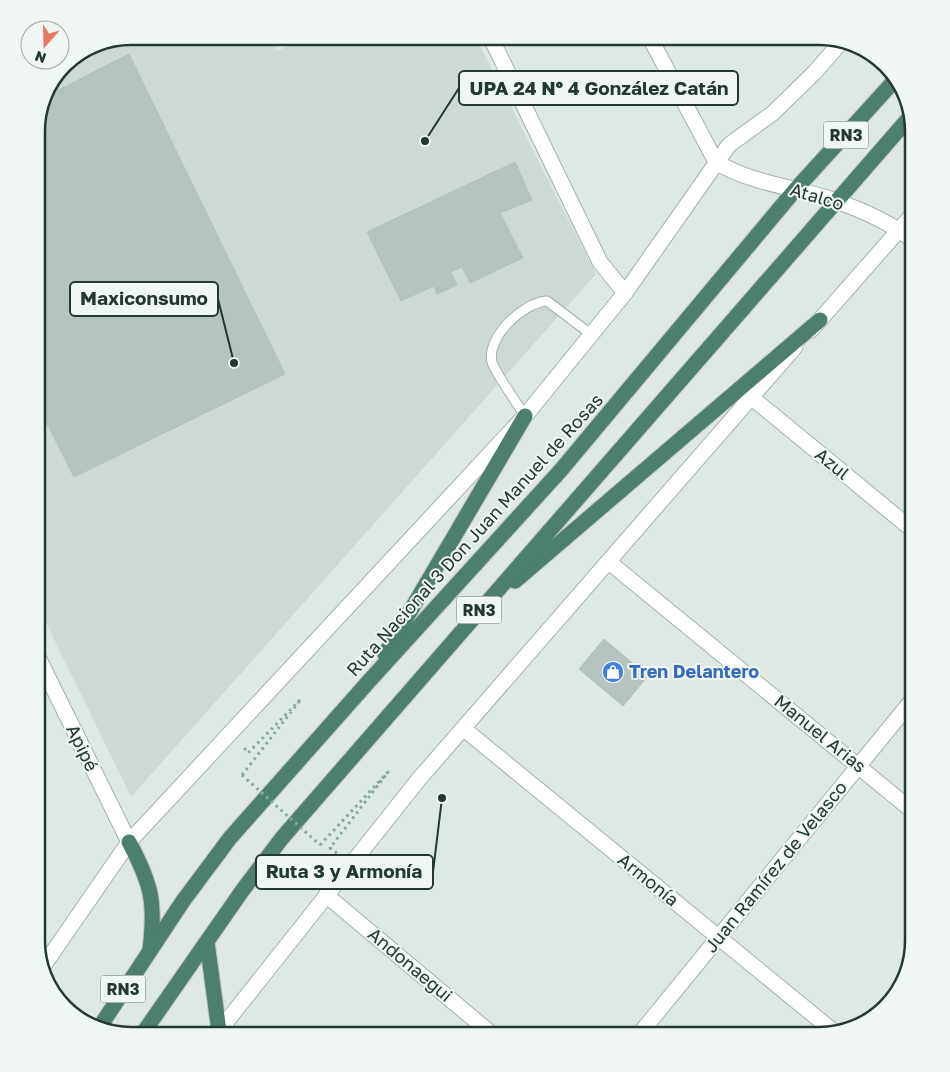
<svg xmlns="http://www.w3.org/2000/svg" width="950" height="1072" font-family="'Golos Text',sans-serif">
<rect width="100%" height="100%" fill="#dfe9e4"/>
<polygon fill="#ced9d3" points="131,36 270,36 277,51 308,36 475,36 596,274 131,797 36,602 36,125 46,89 68,60"/>
<g fill="#b5c4bd" stroke="#b2c2bb">
<polygon points="129,54 285,374 74,477 36,402 36,125 43,98"/>
<polygon points="515,162 532,200 500,213 523,258 470,283 462,267 451,272 457,285 437,294 434,286 401,301 367,232"/>
<polygon points="604,639 648,676 623,706 579,669"/>
</g>
<g fill="none" stroke-linecap="round" stroke-linejoin="round">
<g stroke="#a3b0ab" stroke-width="11">
<path id="service" d="M 525,416 C 519,406 494,371 492,362 C 486,337 524,302 547,301 L 592,335"/>
</g>
<g stroke="#a3b0ab" stroke-width="17">
<g id="minor">
<polyline points="490,36 600,262 625,293"/>
<path d="M 649,36 L 716,162 C 752,184 796,187 836,201 C 862,210 892,224 914,241"/>
<polyline points="751,397 914,531"/>
<polyline points="609,562 914,812"/>
<polyline points="36,653 129,842"/>
<polyline points="464,729 833,1031"/>
<polyline points="326,895 494,1036"/>
<polyline points="638,1036 914,698"/>
</g>
</g>
<g stroke="#a3b0ab" stroke-width="17">
<g id="tertiary">
<polyline points="811,330 914,213"/>
<polyline points="44,965 129,842 525,416 625,293 729,145 773,113 815,72 842,41"/>
<polyline points="215,1036 419,779 795,347"/>
</g>
</g>
<g stroke="#bdc3c1" stroke-width="17">
<g id="trunk">
<polyline points="515,581 820,320"/>
<polyline points="385,654 525,416"/>
<path d="M 129,842 C 151,883 156,902 150,949"/>
<polyline points="207,942 219,1031"/>
<polyline points="99,1028 183,901 230,838 370,680 561,470 795,190 896,79"/>
<polyline points="141,1036 242,891 282,838 909,118"/>
</g>
</g>
<g stroke="#82ab9b" stroke-width="3" stroke-dasharray="2.5 4" stroke-linecap="butt">
<polyline points="242,775 301,699 248,753 242,745"/>
<polyline points="320,845 388,772 330,848 339,855"/>
</g>
<use href="#service" stroke="#fff" stroke-width="9"/>
<use href="#minor" stroke="#fff" stroke-width="15"/>
<use href="#tertiary" stroke="#fff" stroke-width="15"/>
<use href="#trunk" stroke="#4c7f70" stroke-width="15"/>
<polyline stroke="#82ab9b" stroke-width="3" stroke-dasharray="2.5 4" stroke-linecap="butt" points="242,775 320,845"/>
</g>
<defs>
<g id="shop-disc" transform="scale(1.125)"><circle r="9.5" fill="#3f7fe0" stroke="#f0f6f2"/><path d="M-5-2.5h2.3a2.7 3.5 0 0 1 5.4 0H5L5.5 6h-11ZM-1.5-2.5h3a1.5 2.3 0 0 0-3 0Z" fill="#fff"/></g>
</defs>
<g fill-rule="evenodd">
<use href="#shop-disc" x="613" y="672"/>
</g>
<g text-anchor="middle" stroke-width="4" stroke-linejoin="round" paint-order="stroke">
<g fill="#f0f6f2" stroke="#60716b" stroke-width="1">
<rect x="823.5" y="121.5" width="45" height="27" rx="4"/>
<rect x="456.5" y="596.5" width="45" height="27" rx="4"/>
<rect x="100.5" y="975.5" width="45" height="27" rx="4"/>
</g>
<g font-size="16" font-weight="bold" fill="#223831">
<text x="846" y="141">RN3</text>
<text x="479" y="616">RN3</text>
<text x="123" y="995">RN3</text>
</g>
<g font-size="18" fill="#223831" stroke="#f0f6f2">
<text transform="translate(817 197) rotate(17)" y="6">Atalco</text>
<text transform="translate(832 464) rotate(39)" y="6">Azul</text>
<text transform="translate(475 535) rotate(-48)" y="6">Ruta Nacional 3 Don Juan Manuel de Rosas</text>
<text transform="translate(820 734) rotate(39)" y="6">Manuel Arias</text>
<text transform="translate(82 748) rotate(64)" y="6">Apipé</text>
<text transform="translate(776 867) rotate(-51)" y="6">Juan Ramírez de Velasco</text>
<text transform="translate(648 880) rotate(39)" y="6">Armonía</text>
<text transform="translate(410 965) rotate(40)" y="6">Andonaegui</text>
</g>
<g font-size="18" font-weight="bold" fill="#366cbe" stroke="#f0f6f2" text-anchor="start">
<text x="629" y="678">Tren Delantero</text>
</g>
</g>
<path d="M0 0H950V1072H0ZM131 45H819A86 86 0 0 1 905 131V941A86 86 0 0 1 819 1027H131A86 86 0 0 1 45 941V131A86 86 0 0 1 131 45Z" fill="#f0f6f2" fill-rule="evenodd"/>
<path fill="none" stroke="#223831" stroke-width="2.5" d="M131 45H819A86 86 0 0 1 905 131V941A86 86 0 0 1 819 1027H131A86 86 0 0 1 45 941V131A86 86 0 0 1 131 45Z"/>
<path fill="none" stroke="#223831" stroke-width="2" d="M425 141L459 88M234 363L218 299M442 798L433 872"/>
<g fill="#223831" stroke="#f0f6f2" stroke-width="2">
<circle cx="425" cy="141" r="5"/>
<circle cx="234" cy="363" r="5"/>
<circle cx="442" cy="798" r="5"/>
</g>
<g fill="#f0f6f2" stroke="#223831" stroke-width="2">
<rect x="459" y="71" width="279" height="34" rx="5"/>
<rect x="70" y="282" width="148" height="34" rx="5"/>
<rect x="256" y="855" width="177" height="34" rx="5"/>
</g>
<g font-size="19" text-anchor="middle" font-weight="bold" fill="#223831">
<text x="599" y="95">UPA 24 Nº 4 González Catán</text>
<text x="144" y="305">Maxiconsumo</text>
<text x="344" y="878">Ruta 3 y Armonía</text>
</g>
<g transform="translate(45 45) rotate(200)"><circle r="24" fill="#f0f6f2" stroke="#9eaaa5"/>
<path d="M0-4L9 19L0 12L-9 19Z" fill="#e8775f"/>
<text y="-8" font-size="14" font-weight="bold" text-anchor="middle" fill="#223831">N</text>
</g>
</svg>
